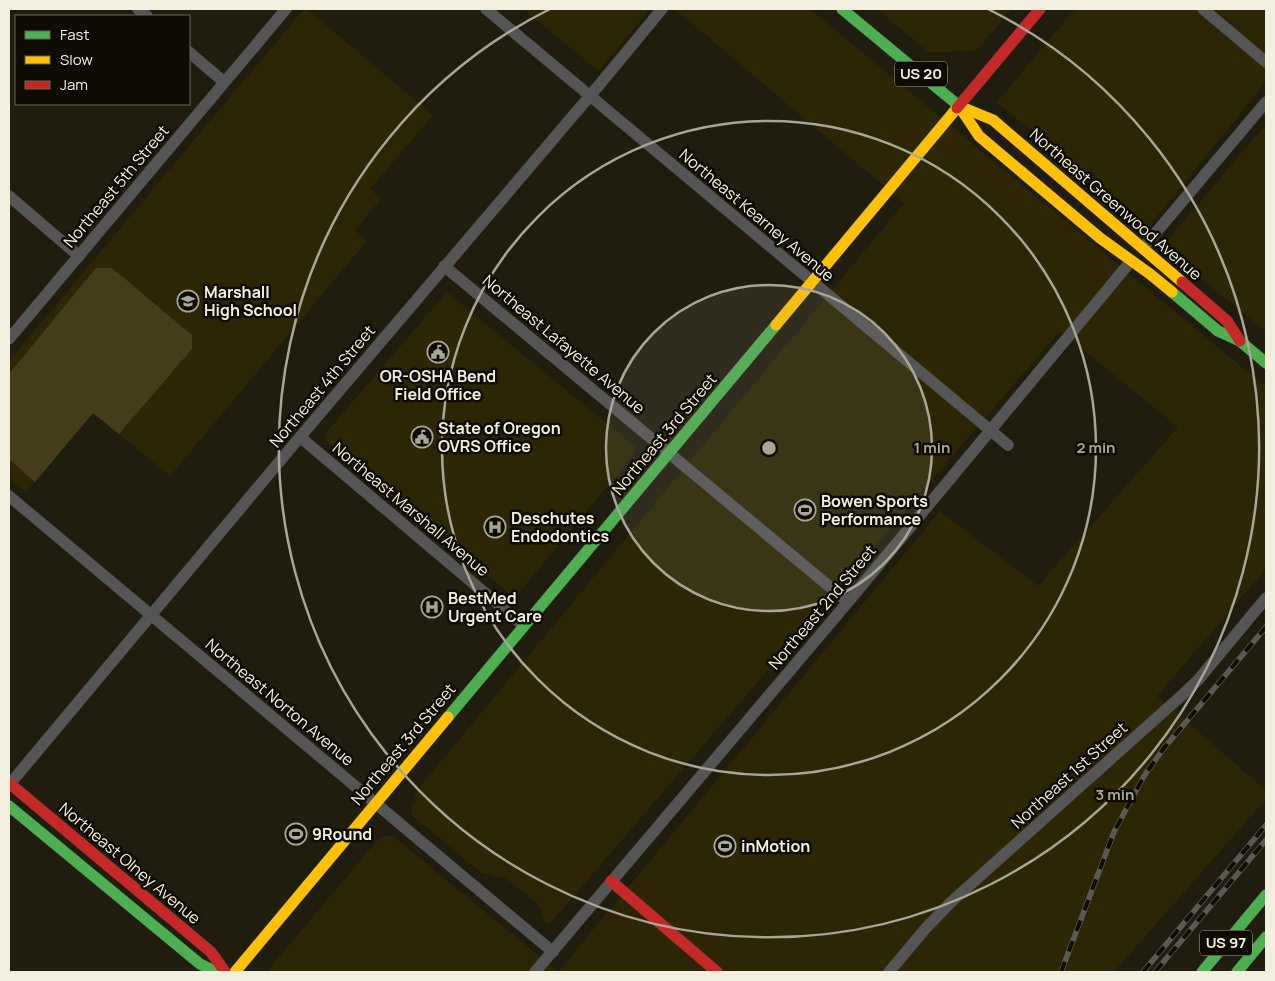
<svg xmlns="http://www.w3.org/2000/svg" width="1275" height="981" font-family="Manrope,sans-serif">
<rect width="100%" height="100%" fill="#201d0e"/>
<g fill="#2c2604">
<polygon points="304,9 307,9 433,115 370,189 381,199 355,230 367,241 170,476 93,413 26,492 9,478 9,361"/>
<polygon points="523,9 650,9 599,71"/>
<polygon points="675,9 810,9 1266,387 1266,569 1157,696 1266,790 1266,799 1114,972 268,972 274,963 380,837 393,836 558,972 940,511 1038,586 1178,427 1060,331 553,920 549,924 544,922 539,905 507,879 481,873 412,815 411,807 418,798 414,794 904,203"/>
<polygon points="877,9 1012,9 976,51 928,52"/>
<polygon points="1075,9 1266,9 1266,82 1147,229 997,102"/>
<polygon points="1266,124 1266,332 1162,247"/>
<polygon points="447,292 635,447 635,453 518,594 511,595 325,440 325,434"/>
</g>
<polygon fill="#443d18" points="96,268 112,268 192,335 192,349 119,434 93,413 35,482 9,459 9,374"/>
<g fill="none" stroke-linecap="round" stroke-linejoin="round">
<g stroke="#3c3a2d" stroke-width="12">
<g id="street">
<polyline points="138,9 147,16"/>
<polyline points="486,9 1008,445"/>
<polyline points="1203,9 1266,62"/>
<polyline points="189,52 224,82"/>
<polyline points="9,196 79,256"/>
<polyline points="1143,248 1266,102"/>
<polyline points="444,266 848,602"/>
<polyline points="9,339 286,9"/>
<polyline points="300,437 524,626"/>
<polyline points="9,496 553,952"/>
<polyline points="9,785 300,437 600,84 662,9"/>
<polyline points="535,972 848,602 1131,261"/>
<polyline points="889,972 926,928 951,902 1180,697 1198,680 1266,598"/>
</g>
</g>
<g stroke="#3c3a2d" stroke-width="12">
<g id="fast">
<polyline points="842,9 959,106"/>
<polyline points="1172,292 1218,331 1240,341 1266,363"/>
<polyline points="448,717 776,325"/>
<polyline points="9,806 200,964 216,972"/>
<polyline points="1202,972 1266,895"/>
<polyline points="1237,972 1266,937"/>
</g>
</g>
<g stroke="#3c3a2d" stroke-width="12">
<g id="slow">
<polyline points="959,106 979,136 1100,238 1150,274 1172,292"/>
<polyline points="959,106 993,120 1182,282"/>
<polyline points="776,325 957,108"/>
<polyline points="235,972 448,717"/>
</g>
</g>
<g stroke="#3c3a2d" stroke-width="12">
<g id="jam">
<polyline points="957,108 1040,9"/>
<polyline points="1182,282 1227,321 1240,341"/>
<polyline points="9,783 211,952 225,972"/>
<polyline points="611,881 717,972"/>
</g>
</g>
<use href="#street" stroke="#565556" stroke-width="11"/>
<use href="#fast" stroke="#4caf50" stroke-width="11"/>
<use href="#slow" stroke="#ffc107" stroke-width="11"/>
<use href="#jam" stroke="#c62828" stroke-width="11"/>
<g stroke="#5c5955" stroke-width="5.5">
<g id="rail">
<polyline points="1061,972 1114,832 1144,776 1164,748 1266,627"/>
<polyline points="1143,972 1266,825"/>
<polyline points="1155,972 1266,840"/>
</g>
</g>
<use href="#rail" stroke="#0e0b03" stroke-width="4" stroke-dasharray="11" stroke-linecap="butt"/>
</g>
<circle cx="769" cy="448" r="163" fill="#a8a696" fill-opacity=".12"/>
<g fill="none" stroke="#a8a696" stroke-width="2.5">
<circle cx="769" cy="448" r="163"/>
<circle cx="769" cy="448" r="327"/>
<path d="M988 9A490 490 0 1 1 550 9"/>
</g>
<defs>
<g id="school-ring" transform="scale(1.125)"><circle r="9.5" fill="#0e0b03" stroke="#a8a696" stroke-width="1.5"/><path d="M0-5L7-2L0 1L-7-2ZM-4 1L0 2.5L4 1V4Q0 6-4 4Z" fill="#a8a696"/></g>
<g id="civic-ring" transform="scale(1.125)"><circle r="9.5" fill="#0e0b03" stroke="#a8a696" stroke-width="1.5"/><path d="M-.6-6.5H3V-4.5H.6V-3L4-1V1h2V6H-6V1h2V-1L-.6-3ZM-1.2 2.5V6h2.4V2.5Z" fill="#a8a696"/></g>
<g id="stadium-ring" transform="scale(1.125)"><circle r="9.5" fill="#0e0b03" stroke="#a8a696" stroke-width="1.5"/><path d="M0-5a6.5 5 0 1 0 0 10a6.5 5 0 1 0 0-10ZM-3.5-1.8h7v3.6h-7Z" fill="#a8a696"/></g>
<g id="hospital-ring" transform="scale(1.125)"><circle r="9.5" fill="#0e0b03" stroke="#a8a696" stroke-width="1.5"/><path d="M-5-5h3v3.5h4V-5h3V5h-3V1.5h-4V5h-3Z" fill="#a8a696"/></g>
</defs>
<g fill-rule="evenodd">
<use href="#school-ring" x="188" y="301"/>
<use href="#civic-ring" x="438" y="352"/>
<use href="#civic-ring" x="422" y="437"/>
<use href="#stadium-ring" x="805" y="510"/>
<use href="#hospital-ring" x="495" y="527"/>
<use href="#hospital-ring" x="432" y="607"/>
<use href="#stadium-ring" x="296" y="834"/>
<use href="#stadium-ring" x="725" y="846"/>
</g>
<g text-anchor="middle" stroke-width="5" stroke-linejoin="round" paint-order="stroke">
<g fill="#0e0b03" stroke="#aeab9d" stroke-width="1">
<rect x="895" y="61.5" width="52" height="25" rx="4"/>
<rect x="1200" y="930.5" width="52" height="25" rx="4"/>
</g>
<g font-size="15" font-weight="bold" fill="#f2efdf">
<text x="921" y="79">US 20</text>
<text x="1226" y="948">US 97</text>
</g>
<g font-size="16" fill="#f2efdf" stroke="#0e0b03">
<text transform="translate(116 186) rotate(-50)" y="6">Northeast 5th Street</text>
<text transform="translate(1116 204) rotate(41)" y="6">Northeast Greenwood Avenue</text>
<text transform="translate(757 215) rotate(40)" y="6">Northeast Kearney Avenue</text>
<text transform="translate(564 344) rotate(40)" y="6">Northeast Lafayette Avenue</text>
<text transform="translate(322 386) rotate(-50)" y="6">Northeast 4th Street</text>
<text transform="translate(664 434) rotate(-50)" y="6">Northeast 3rd Street</text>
<text transform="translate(411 509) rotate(40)" y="6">Northeast Marshall Avenue</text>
<text transform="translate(822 607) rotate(-50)" y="6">Northeast 2nd Street</text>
<text transform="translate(280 702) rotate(40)" y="6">Northeast Norton Avenue</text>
<text transform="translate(403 744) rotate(-50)" y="6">Northeast 3rd Street</text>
<text transform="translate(1069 775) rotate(-42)" y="6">Northeast 1st Street</text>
<text transform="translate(130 863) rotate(40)" y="6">Northeast Olney Avenue</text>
</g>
<g font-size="16" font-weight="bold" fill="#f2efdf" stroke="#0e0b03" text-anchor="start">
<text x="204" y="298">Marshall<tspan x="204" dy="18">High School</tspan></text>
<text x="438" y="382" text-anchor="middle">OR-OSHA Bend<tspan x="438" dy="18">Field Office</tspan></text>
<text x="438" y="434">State of Oregon<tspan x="438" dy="18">OVRS Office</tspan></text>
<text x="821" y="507">Bowen Sports<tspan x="821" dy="18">Performance</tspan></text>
<text x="511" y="524">Deschutes<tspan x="511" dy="18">Endodontics</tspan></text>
<text x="448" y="604">BestMed<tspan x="448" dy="18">Urgent Care</tspan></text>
<text x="312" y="840">9Round</text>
<text x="741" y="852">inMotion</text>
</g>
</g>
<circle cx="769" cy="448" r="8" fill="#a8a696" stroke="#0e0b03" stroke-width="2.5"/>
<g font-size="15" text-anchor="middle" font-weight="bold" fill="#a8a696" stroke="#0e0b03" stroke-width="5" stroke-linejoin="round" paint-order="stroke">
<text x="932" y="453">1 min</text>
<text x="1096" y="453">2 min</text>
<text x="1115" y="800">3 min</text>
</g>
<rect width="1275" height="981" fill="none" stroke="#f2efdf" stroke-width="20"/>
<rect x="15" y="15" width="175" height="90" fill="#0e0b03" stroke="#69665b"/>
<rect x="25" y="31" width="25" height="8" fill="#4caf50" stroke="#69665b"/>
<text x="60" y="40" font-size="15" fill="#f2efdf">Fast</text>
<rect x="25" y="56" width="25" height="8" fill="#ffc107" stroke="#69665b"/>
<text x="60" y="65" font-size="15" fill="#f2efdf">Slow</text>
<rect x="25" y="81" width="25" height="8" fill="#c62828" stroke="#69665b"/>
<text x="60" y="90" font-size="15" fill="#f2efdf">Jam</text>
</svg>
